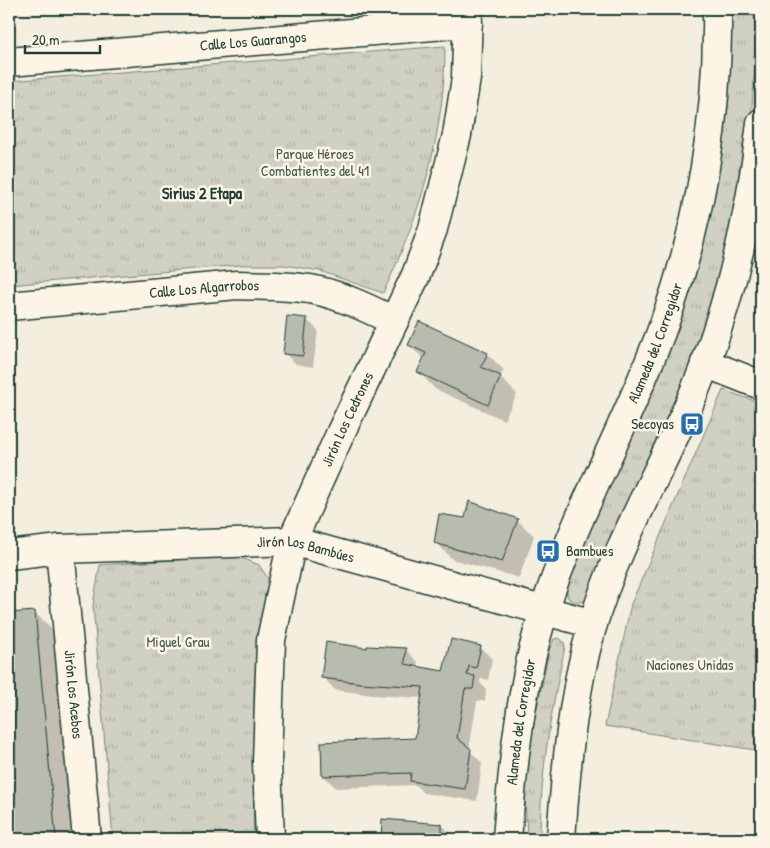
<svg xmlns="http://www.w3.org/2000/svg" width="770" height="848" font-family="'Patrick Hand',sans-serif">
<defs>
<pattern id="grass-tufts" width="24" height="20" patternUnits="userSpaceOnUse" patternTransform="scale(1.25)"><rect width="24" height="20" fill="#d0d1c2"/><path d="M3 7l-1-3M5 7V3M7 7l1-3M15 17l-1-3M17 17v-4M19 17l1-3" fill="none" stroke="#b2b4a7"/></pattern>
</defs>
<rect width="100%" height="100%" fill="#f3eede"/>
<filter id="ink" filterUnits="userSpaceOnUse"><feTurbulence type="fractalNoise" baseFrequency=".02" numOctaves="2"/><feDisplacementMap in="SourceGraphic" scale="10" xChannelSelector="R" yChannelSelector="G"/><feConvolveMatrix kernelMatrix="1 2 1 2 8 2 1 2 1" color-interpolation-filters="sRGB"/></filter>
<g filter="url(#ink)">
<g fill="url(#grass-tufts)" stroke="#78877b">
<path d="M 729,9 L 755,9 C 760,138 726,288 673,406 C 645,469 612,530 589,596 L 585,601 L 574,602 L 568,598 L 566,588 L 571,572 L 647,399 Z"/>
<path d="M 445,46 C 445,133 420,216 383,293 L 320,271 L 284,265 L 241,265 L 9,285 L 9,81 Z"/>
<polygon points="723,390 761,403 761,751 605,726 631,604"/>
<path d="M 237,556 L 259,565 L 271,583 C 263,618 256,654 254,689 C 252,739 255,789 253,839 L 113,839 L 93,605 L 100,565 Z"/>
<path d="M 559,638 L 564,642 L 565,647 C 551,711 540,774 540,839 L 527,839 L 525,791 L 529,747 L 549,650 L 554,639 Z"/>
</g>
<g fill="#0003">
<polygon points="306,319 318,330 313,367 296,364 284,353"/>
<polygon points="409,345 487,354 504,370 500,377 517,394 504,420 435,389 419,372 425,360"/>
<polygon points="466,519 517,520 534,536 519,578 452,559 436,542"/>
<polygon points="34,612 56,633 74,839 9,839 9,614"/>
<polygon points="480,647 492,659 488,680 481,678 480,683 486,689 485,701 477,701 469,750 482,763 477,801 423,793 416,785 336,788 324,776 416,739 423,698 373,695 335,690 323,677 368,649 405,649 418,662 417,668 444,672"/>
<polygon points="383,821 442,825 456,839 382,839"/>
</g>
<g fill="#b8bcae" stroke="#1f3d34">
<polygon points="287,316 307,318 303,356 283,354"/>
<polygon points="419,321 488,353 481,367 501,376 488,405 417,372 426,353 408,345"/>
<polygon points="469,501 518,519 502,562 434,543 439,514 465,518"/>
<polygon points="35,611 56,839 9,839 9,613"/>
<polygon points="451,639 481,646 476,668 469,666 467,675 475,676 473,689 465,689 457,738 471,749 465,789 410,781 411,773 322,776 321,742 415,738 423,687 360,683 321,678 326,642 367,648 367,646 406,648 405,664 443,671"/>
<polygon points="382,819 442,824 442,839 381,839"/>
</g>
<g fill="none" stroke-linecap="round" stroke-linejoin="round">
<g stroke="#1f3d34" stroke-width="31">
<g id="minor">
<path id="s1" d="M 9,62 L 468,23"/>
<path id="s2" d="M 9,306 L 237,285 C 263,286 290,285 315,290 C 343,296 369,309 394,321"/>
<polyline points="705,363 761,385"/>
<path id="s3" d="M 60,549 L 87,839"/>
<path id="s4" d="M 9,555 L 60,549 L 292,541 L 593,624"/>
<path id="s5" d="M 270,839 L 267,763 L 271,640 L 292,541 L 341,432 L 416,275 L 433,229 L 457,135 L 466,78 L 468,9"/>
</g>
</g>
<g stroke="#1f3d34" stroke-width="31">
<g id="major">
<path id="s6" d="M 507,839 C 513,762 521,682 545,608 C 577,510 629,421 664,324 C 700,224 719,115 717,9"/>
<path d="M 561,839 C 566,767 572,696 592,627 C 619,534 673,452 706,362 C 734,285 752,205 761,123"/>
</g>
</g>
<use href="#minor" stroke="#fcf5e5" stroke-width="28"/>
<use href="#major" stroke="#fcf5e5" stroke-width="28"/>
</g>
</g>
<defs>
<g id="bus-square" transform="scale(1.25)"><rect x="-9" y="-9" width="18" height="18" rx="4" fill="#1f6fb2" stroke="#fcf5e5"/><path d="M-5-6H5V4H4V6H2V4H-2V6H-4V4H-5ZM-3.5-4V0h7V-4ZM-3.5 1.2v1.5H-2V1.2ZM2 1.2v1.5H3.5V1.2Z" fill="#fff"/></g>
</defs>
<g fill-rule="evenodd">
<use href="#bus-square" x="692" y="424"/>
<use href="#bus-square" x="548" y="551"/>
</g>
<g text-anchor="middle" stroke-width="5" stroke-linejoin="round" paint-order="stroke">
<g font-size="15" fill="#1f3d34" stroke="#fcf5e5">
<text dy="5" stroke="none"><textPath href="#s1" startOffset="245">Calle Los Guarangos</textPath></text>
<text dy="5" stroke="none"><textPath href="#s2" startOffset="196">Calle Los Algarrobos</textPath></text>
<text dy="5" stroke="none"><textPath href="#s6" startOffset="522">Alameda del Corregidor</textPath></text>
<text dy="5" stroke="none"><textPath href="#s5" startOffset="434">Jirón Los Cedrones</textPath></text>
<text dy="5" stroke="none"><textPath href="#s4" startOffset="298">Jirón Los Bambúes</textPath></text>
<text dy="5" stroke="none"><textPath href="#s3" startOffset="146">Jirón Los Acebos</textPath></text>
<text dy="5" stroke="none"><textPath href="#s6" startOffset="118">Alameda del Corregidor</textPath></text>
</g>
<g font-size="15" fill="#425b50" stroke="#fcf5e5">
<text x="315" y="159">Parque Héroes<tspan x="315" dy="17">Combatientes del 41</tspan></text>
<text x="178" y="647">Miguel Grau</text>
<text x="690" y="670">Naciones Unidas</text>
</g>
<g font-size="15" fill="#1f3d34" stroke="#fcf5e5" text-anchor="end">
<text x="674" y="429">Secoyas</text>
<text x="566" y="556" text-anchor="start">Bambues</text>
</g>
<g font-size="16" font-weight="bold" fill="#1f3d34" stroke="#fcf5e5">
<text x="202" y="199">Sirius 2 Etapa</text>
</g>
</g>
<rect width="770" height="848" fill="none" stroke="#fcf5e5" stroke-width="30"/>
<rect x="15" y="15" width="740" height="818" fill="none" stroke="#1f3d34" stroke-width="2" filter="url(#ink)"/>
<path d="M25 45v8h75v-8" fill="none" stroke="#1f3d34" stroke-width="2.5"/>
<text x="32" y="45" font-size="15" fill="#1f3d34" stroke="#fcf5e5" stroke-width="4" paint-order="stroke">20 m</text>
</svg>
